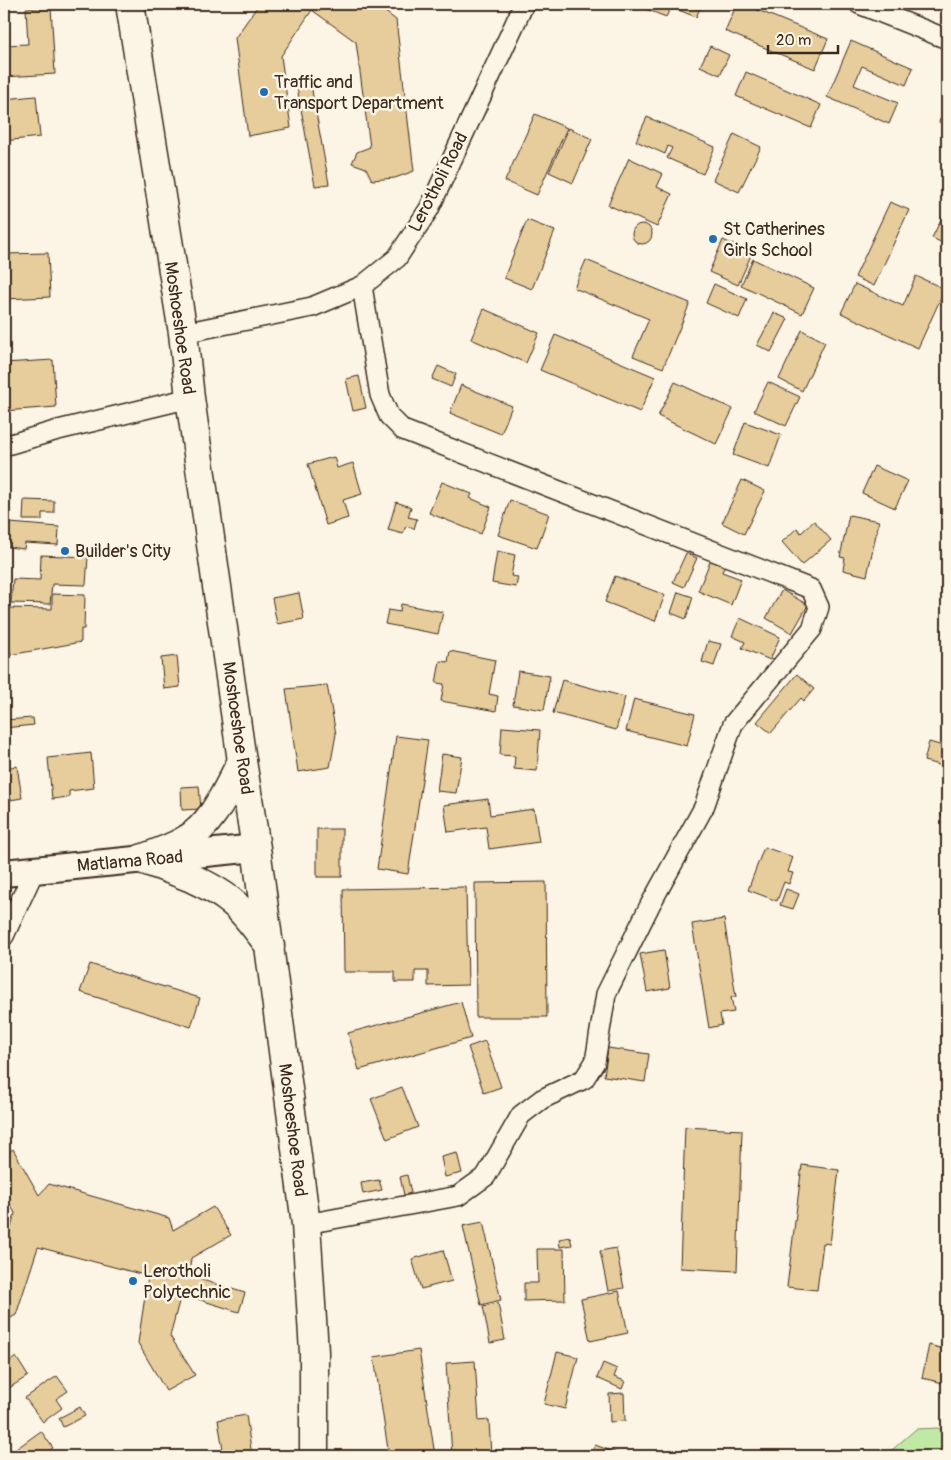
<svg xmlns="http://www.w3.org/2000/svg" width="951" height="1460" font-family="Pangolin,sans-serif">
<rect width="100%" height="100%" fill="#fcf5e5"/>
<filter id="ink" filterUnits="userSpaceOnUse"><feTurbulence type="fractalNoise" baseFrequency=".02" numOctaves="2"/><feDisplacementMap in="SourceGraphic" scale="10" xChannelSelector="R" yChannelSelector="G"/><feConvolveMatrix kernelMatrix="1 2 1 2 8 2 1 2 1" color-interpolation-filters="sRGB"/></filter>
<g filter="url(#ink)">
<polygon fill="#c0e9a5" stroke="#7e8a62" points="938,1428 947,1431 947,1456 885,1456 916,1429"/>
<g fill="#e7cd9c" stroke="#3b2a1e">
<polygon points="259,4 375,4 396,20 414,171 395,178 372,180 366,168 352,163 357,152 370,147 356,42 312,10 281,56 291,128 248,136 235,38"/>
<polygon points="633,4 702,4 696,17 671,7 666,17"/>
<polygon points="737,4 743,4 828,39 815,69 725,31"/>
<polygon points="51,7 55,74 4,77 4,45 28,44 26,8"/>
<polygon points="851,41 913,68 906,85 862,66 854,85 898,103 889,124 827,97"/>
<polygon points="710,46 729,55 720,75 700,66"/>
<polygon points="746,72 821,105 811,128 736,96"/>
<polygon points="311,85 329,184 315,186 297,87"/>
<polygon points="36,96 40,137 4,141 4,99"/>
<polygon points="946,106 947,106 947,126 939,122"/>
<polygon points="535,114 567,128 537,195 505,181"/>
<polygon points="647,117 715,147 703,174 667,158 672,148 668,146 665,154 636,141"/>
<polygon points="569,128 592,139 573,183 549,172"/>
<polygon points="734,134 761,147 739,192 713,180"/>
<polygon points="629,158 663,174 657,187 672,194 657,227 608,205"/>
<polygon points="890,202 909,210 874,286 855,277"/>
<polygon points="947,207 947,245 932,238"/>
<polygon points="527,220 555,231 532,289 504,278"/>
<circle cx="642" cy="234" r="10"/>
<polygon points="723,240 752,253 738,285 709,272"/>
<polygon points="48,253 50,297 4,299 4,254"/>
<polygon points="753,259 814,288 802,314 741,285"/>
<polygon points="586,260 690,303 663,368 633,356 649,319 574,288"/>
<polygon points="916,276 945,289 918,348 841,313 855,284 903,306"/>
<polygon points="714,284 747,299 739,318 706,303"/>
<polygon points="484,309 539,333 526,363 471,339"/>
<polygon points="774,313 788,319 771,352 757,345"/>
<polygon points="802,330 825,342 802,391 779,379"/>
<polygon points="555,335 655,377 640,412 540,370"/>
<polygon points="53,360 56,407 4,411 4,363"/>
<polygon points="438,366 456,374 451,387 432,379"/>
<polygon points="359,376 366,408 353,411 346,379"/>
<polygon points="675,382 733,409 716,444 658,416"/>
<polygon points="768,382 800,397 786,426 754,411"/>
<polygon points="461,385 512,406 501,434 450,413"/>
<polygon points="745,422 781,435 769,468 733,455"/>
<polygon points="334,457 337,468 353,463 362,494 343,500 348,518 326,525 308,464"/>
<polygon points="874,466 908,481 895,508 862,493"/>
<polygon points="742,480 765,491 744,534 722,523"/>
<polygon points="442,482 472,494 470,498 491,507 481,534 429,513"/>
<polygon points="24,500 54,501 54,513 42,513 42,520 23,520"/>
<polygon points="510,500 549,514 537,548 498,535"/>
<polygon points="396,502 411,507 408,517 417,519 414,529 406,526 403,534 388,530"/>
<polygon points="849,515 879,521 867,576 843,570 845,558 840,557"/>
<polygon points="814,521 831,540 802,565 782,542 797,528 801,533"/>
<polygon points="10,523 59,527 58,545 25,543 24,549 8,547"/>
<polygon points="497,551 515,555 511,576 518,577 516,587 492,583"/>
<polygon points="686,553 697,558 684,587 673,582"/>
<polygon points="41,555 88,557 86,585 52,584 50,604 11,603 13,579 40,580"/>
<polygon points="711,559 725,565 722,572 741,579 731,605 698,591"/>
<polygon points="615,576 665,595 655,621 605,602"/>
<polygon points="782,590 808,605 792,633 766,618"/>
<polygon points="678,592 693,597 686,619 671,613"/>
<polygon points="299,593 304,619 277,624 272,598"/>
<polygon points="52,594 85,595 84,629 81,629 81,642 10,655 10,651 4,651 4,627 6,627 6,608 52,609"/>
<polygon points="401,604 443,612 438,634 385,624 388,610 400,612"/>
<polygon points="740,618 780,637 770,660 742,648 745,642 732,636"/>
<polygon points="708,641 721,644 714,666 702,662"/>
<polygon points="450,651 495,660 489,694 498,696 496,711 441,701 444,684 436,683 440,661 448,662"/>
<polygon points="177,656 180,687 164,689 161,658"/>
<polygon points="518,671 550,676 544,710 513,705"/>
<polygon points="797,674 814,689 804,701 801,698 771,733 757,722"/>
<polygon points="562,680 625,697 616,730 553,713"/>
<polygon points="327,685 336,734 330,767 298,772 286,689"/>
<polygon points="634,699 695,714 687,746 626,731"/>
<polygon points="33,718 34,725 4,728 4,720"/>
<polygon points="502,727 540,730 537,771 514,769 515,756 500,755"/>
<polygon points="396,736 428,740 408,874 377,869"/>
<polygon points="929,742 947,747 943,766 924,761"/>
<polygon points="91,753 94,788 69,791 69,797 52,799 48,758"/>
<polygon points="442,754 462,757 456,793 437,791"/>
<polygon points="17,766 22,798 4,801 4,768"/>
<polygon points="199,786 201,809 182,810 181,787"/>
<polygon points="943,791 947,791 947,816 941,816"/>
<polygon points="488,799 490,815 534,809 539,842 489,849 486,827 448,832 444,805"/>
<rect x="317" y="829" width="25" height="48"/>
<polygon points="764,847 793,857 788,872 793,873 789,884 784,882 777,901 748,890"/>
<polygon points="546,882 547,1017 476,1017 475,883"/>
<polygon points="466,887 468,985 428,986 428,971 415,971 415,982 395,982 395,972 344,972 343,889"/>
<polygon points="786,889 799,894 793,909 780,905"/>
<polygon points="724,919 736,997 731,997 734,1012 720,1014 722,1025 709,1028 692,924"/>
<polygon points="664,950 670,988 647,992 640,954"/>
<polygon points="90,964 200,998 191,1027 80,992"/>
<polygon points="461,1002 471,1038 359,1070 348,1033"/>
<polygon points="485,1041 501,1087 484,1093 468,1047"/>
<polygon points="608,1048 649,1054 645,1082 604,1076"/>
<polygon points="402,1087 418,1127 387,1139 371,1099"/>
<polygon points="947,1106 947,1116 942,1110"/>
<polygon points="685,1127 742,1130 737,1271 680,1268"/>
<polygon points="13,1149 39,1195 49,1184 169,1218 173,1230 213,1207 231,1235 191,1258 189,1276 245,1293 239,1312 181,1294 170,1336 195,1375 166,1391 138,1343 148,1276 38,1247 16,1315 4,1322 4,1254 15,1213 4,1195 4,1156"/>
<polygon points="457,1153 462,1173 445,1177 441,1157"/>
<polygon points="802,1165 839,1170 830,1244 823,1243 817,1290 787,1287"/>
<polygon points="407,1175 411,1193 404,1195 400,1177"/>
<polygon points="379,1180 382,1190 363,1194 361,1183"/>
<polygon points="483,1222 501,1300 481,1305 463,1226"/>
<polygon points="570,1237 572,1245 560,1247 559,1239"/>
<polygon points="616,1248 624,1288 608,1291 600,1251"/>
<polygon points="537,1249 564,1249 565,1300 524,1301 524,1283 538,1283"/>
<polygon points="443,1250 452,1281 421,1289 412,1259"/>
<polygon points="619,1291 628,1333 590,1341 581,1299"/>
<polygon points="498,1303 505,1340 490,1343 483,1306"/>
<polygon points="929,1345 947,1350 947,1384 922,1378"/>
<polygon points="419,1350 435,1456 389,1456 374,1357"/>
<polygon points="557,1352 578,1357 565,1409 544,1404"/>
<polygon points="16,1357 28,1376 9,1388 6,1383 4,1385 4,1361 6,1364"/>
<polygon points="475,1361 479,1421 489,1420 491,1456 452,1456 446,1363"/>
<polygon points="603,1363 617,1369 614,1377 625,1381 622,1389 597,1378"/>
<polygon points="57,1376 68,1391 56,1399 62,1408 43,1422 25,1398"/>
<polygon points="624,1393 625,1421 610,1422 609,1394"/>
<polygon points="80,1407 85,1416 63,1427 59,1418"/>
<polygon points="246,1415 252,1456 224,1456 218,1420"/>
<polygon points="41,1431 53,1448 42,1456 10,1456 9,1454"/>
<polygon points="595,1445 625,1456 591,1456"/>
</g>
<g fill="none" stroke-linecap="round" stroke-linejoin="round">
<g stroke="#3b2a1e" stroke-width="22">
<g id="street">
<polyline points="859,4 947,39"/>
<polyline points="183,333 312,307 362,286 397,258 429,209 524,4"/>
<polyline points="4,446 58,430 190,398"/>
<polyline points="4,936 35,869"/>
<polyline points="306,1224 458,1196 486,1176 521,1115 542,1099 584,1079 595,1062 606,994 650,905 704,807 733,724 812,629 819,607 811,589 403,430 389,416 380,395 362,286"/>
</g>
</g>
<g stroke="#3b2a1e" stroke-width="30">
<polyline id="secondary" points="4,873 256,848"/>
</g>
<g stroke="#3b2a1e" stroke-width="31">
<g id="primary">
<polyline points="130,4 183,333 190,398 242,761 256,848 306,1224 314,1352 314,1456"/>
<path d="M 141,859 C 171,870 207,881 232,902 C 245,912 259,933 270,946"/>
<path d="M 141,859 C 155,854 170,849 184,841 C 213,825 227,789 242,761"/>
</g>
</g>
<use href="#street" stroke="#fcf5e5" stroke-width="19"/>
<use href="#secondary" stroke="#fcf5e5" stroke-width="26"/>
<use href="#primary" stroke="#fcf5e5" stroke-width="28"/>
</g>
</g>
<g fill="#1f6fb2" stroke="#fcf5e5" stroke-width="2">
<circle cx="264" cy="92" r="5"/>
<circle cx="713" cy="239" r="5"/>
<circle cx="65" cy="551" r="5"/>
<circle cx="133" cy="1281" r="5"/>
</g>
<g text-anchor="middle" stroke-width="5" stroke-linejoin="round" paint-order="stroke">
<g font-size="18" fill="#3b2a1e" stroke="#fcf5e5" text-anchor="start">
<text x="274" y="88">Traffic and<tspan x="274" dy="21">Transport Department</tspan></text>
<text x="723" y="235">St Catherines<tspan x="723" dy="21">Girls School</tspan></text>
<text x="75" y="557">Builder's City</text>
<text x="143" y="1277">Lerotholi<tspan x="143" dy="21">Polytechnic</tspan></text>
</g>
<g font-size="18" fill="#3b2a1e" stroke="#fcf5e5">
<text transform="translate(438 182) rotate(-63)" y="6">Lerotholi Road</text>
<text transform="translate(180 328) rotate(82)" y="6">Moshoeshoe Road</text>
<text transform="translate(238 728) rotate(82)" y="6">Moshoeshoe Road</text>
<text transform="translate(130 861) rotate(-5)" y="6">Matlama Road</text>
<text transform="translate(293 1130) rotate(83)" y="6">Moshoeshoe Road</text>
</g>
</g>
<rect width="951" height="1460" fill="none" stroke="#fcf5e5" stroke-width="20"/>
<rect x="10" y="10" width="931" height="1440" fill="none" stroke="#3b2a1e" stroke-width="2" filter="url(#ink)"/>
<path d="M768 45v8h70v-8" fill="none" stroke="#3b2a1e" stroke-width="2.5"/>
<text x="776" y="45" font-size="15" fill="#3b2a1e" stroke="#fcf5e5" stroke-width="4" paint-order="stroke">20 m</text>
</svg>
